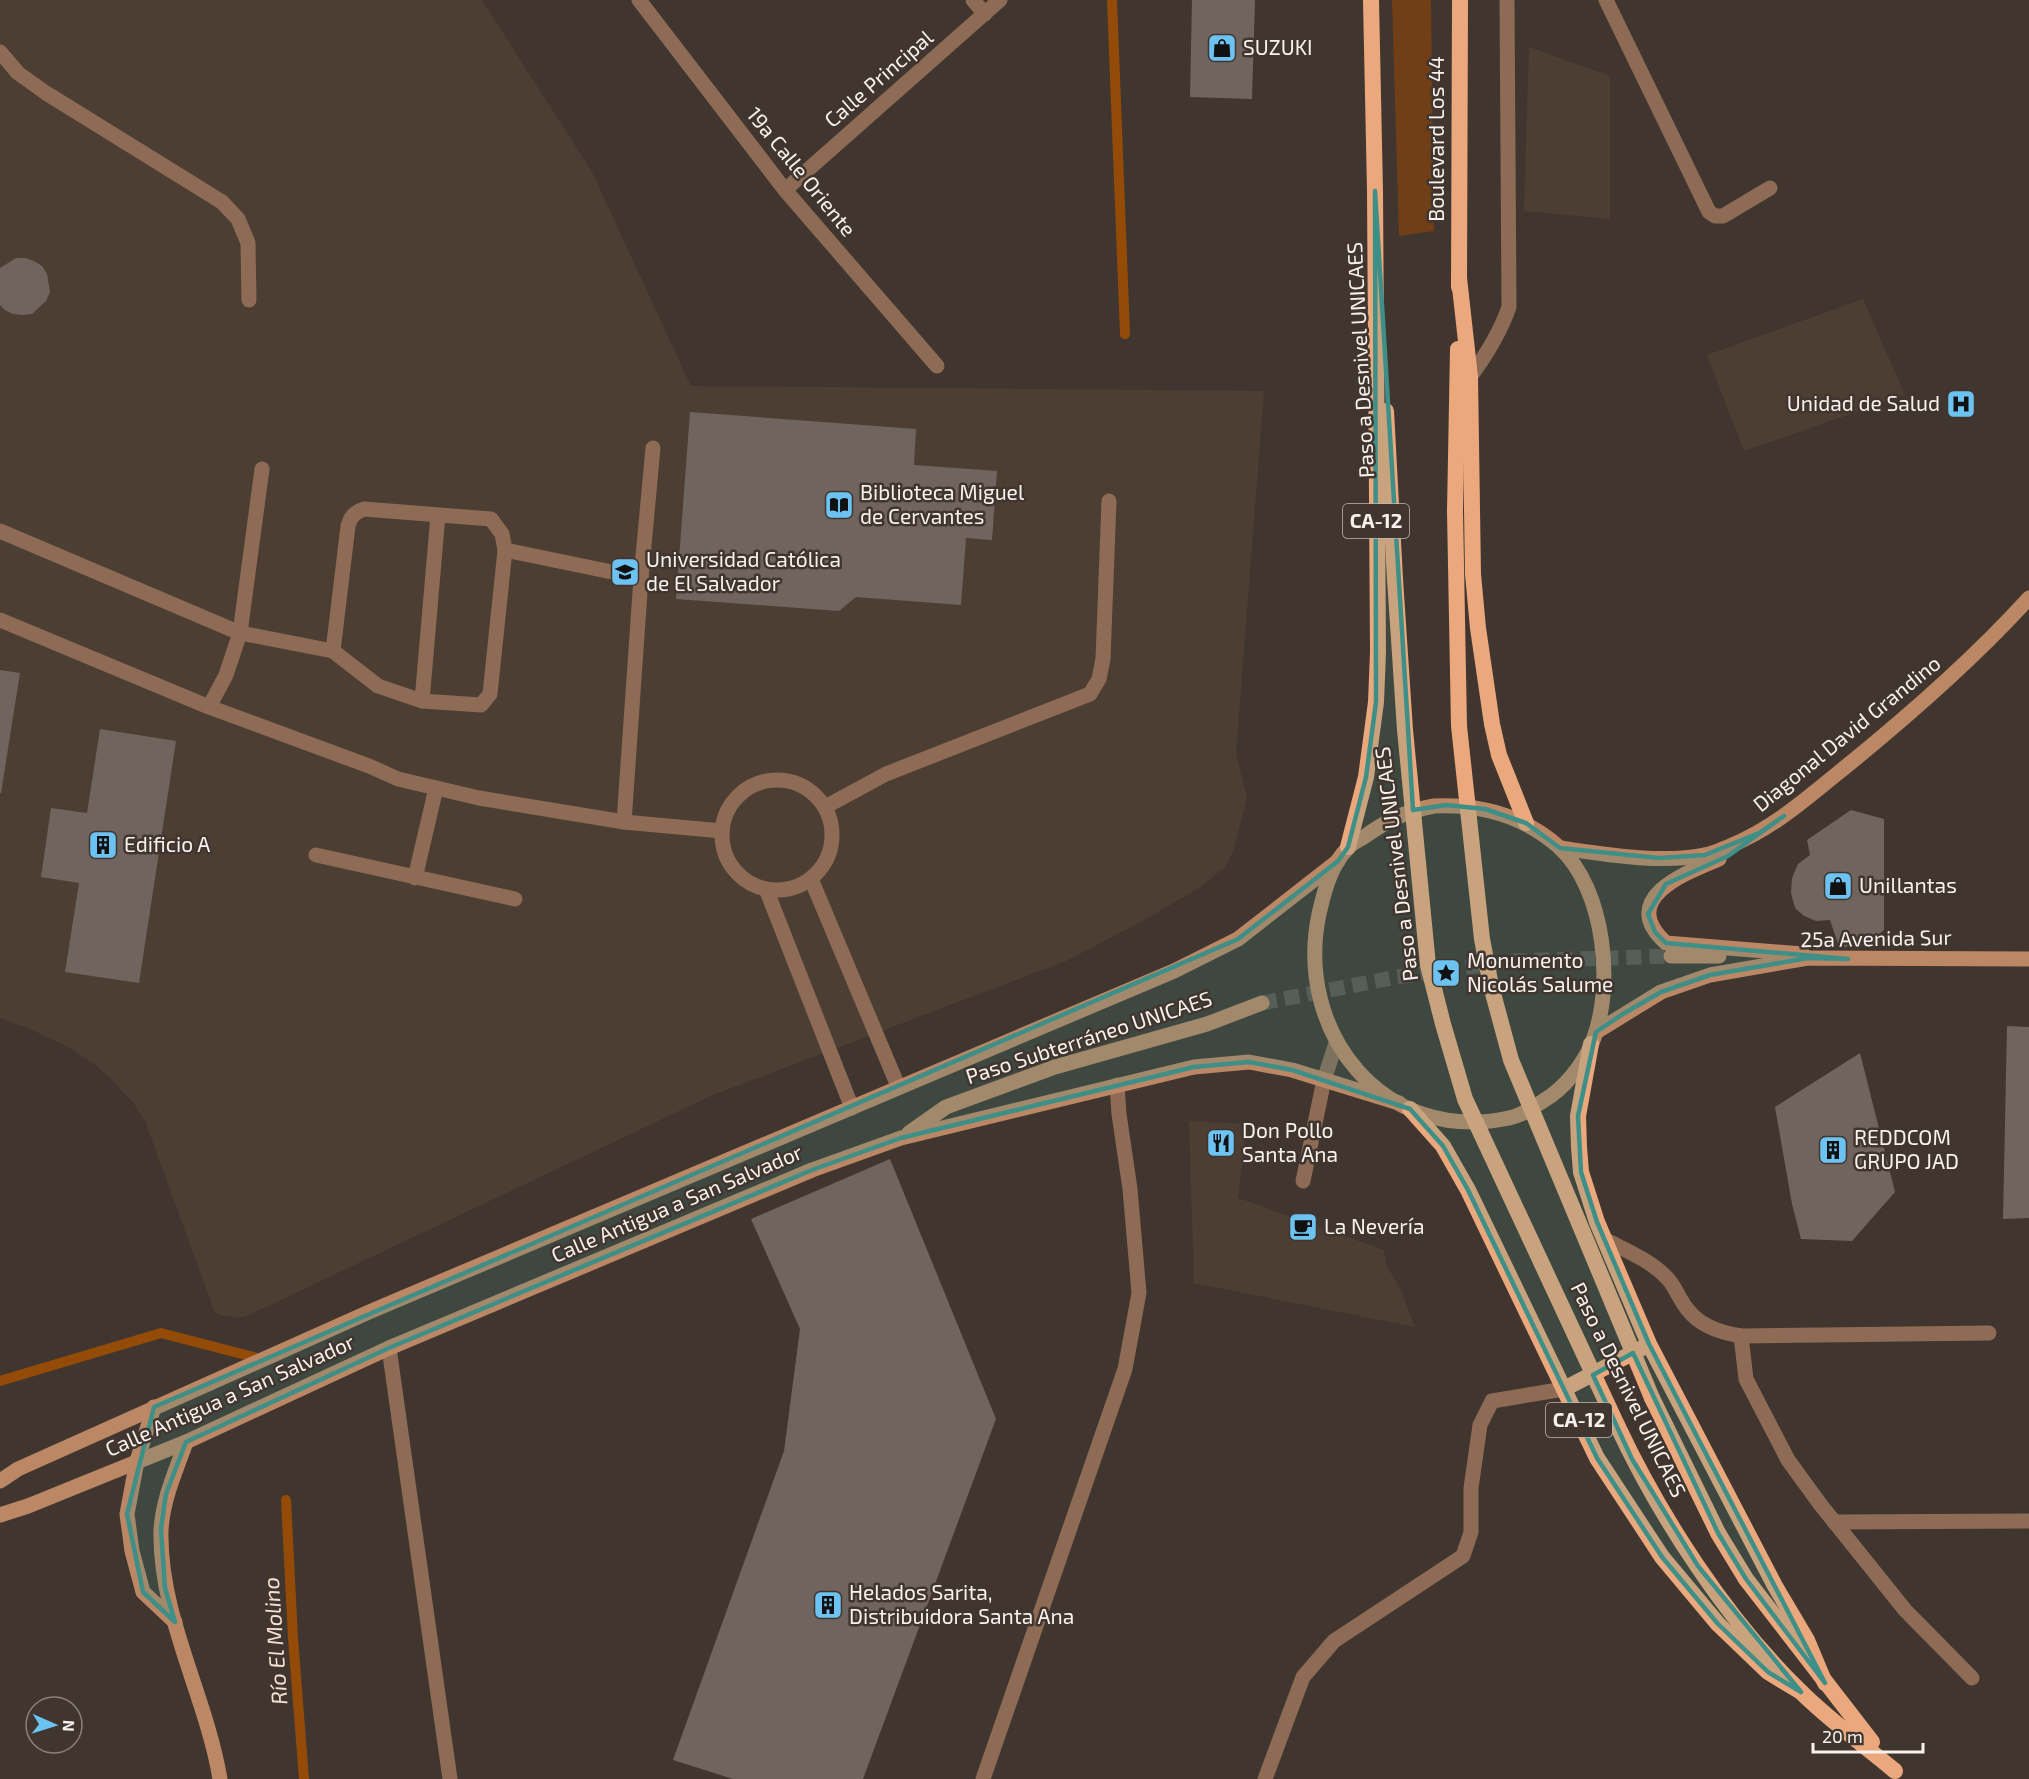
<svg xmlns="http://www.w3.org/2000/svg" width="2029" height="1779" font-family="'Exo 2',sans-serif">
<rect width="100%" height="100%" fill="#40362f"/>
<g fill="#4c3e33">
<polygon points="0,0 482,0 592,172 691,386 1264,391 1236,754 1247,798 1233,852 1225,867 1202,886 1150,917 1066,961 713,1095 247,1316 237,1318 219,1315 214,1311 211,1302 145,1121 134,1104 111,1079 94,1064 70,1048 30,1029 0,1018"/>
<polygon points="1529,47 1610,76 1610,219 1524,211"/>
<polygon points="1863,299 1905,395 1744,451 1707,355"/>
<polygon points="1189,1121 1247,1124 1238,1198 1384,1250 1386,1265 1400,1288 1415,1327 1194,1283"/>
</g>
<polygon fill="#703e17" points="1392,0 1431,0 1434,231 1399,236"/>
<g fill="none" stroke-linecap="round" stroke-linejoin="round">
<g stroke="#944b07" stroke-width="10">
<polyline points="1112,0 1125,334"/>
<polyline points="0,1381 161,1333 261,1359"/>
<polyline points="286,1500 293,1638 304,1779"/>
</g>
</g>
<g fill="#70655e">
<polygon points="1192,0 1255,0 1252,99 1190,97"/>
<polygon points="16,258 25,258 34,261 42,266 47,274 50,292 46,301 32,314 23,315 13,314 5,310 0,305 0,268"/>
<polygon points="690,412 916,429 914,465 997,471 992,540 966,538 961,605 856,597 839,611 676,599"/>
<polygon points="0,670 20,673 1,793 0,793"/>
<polygon points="100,729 176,741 139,983 65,972 79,883 41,877 51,808 87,813"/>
<polygon points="1851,810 1884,819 1884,930 1865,946 1839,947 1830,920 1816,921 1804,916 1795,908 1791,893 1792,878 1798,864 1810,855 1807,840"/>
<polygon points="2007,1026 2029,1027 2029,1218 2003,1219"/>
<polygon points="1860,1053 1895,1192 1852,1241 1801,1239 1792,1204 1775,1107"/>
<polygon points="890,1159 996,1419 863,1779 733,1779 673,1760 784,1451 800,1329 751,1219"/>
</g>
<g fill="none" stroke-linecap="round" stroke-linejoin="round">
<polyline stroke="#5c524c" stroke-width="15" stroke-dasharray="15 8" stroke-linecap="butt" points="1262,1003 1397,977 1513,961 1671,956"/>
<g stroke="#8d6b55" stroke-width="15">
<polyline points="1606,0 1709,212 1715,216 1723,216 1770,188"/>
<polyline points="0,52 18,73 46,93 222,202 238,219 248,243 249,300"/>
<path d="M 0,531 L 240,633 L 333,651 L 378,686 L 422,701 L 481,705 L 490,694 L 505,550 L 502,534 L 491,519 L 364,509 C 354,513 351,516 348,526 L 333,651"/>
<polyline points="505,550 641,578"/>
<polyline points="0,620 209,707 369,766 398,779 479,798 624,822 722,831"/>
<polyline points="422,701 438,515"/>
<polyline points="209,707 226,675 240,633 262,469"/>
<circle cx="777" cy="835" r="55"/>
<polyline points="825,807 886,774 1090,694 1099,679 1103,659 1109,501"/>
<polyline points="624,822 641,578 653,448"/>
<polyline points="316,855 515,899"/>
<polyline points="415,878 436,788"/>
<polyline points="811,879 898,1086"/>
<polyline points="766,889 852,1108"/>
<polyline points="1303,1181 1324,1080 1336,1043"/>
<polyline points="1265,1779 1303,1677 1334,1641 1463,1556 1471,1532 1471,1488 1480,1425 1492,1401 1564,1389"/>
</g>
<g stroke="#8d6b55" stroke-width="15">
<polyline points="639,0 785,190 937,366"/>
<polyline points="973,0 985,14"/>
<polyline points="785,190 1000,0"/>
<path d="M 1470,377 C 1487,354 1500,333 1509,307 L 1507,0"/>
<path d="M 1604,1239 C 1625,1250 1652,1261 1668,1279 C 1676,1288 1680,1301 1688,1310 C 1701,1327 1722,1333 1741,1336 L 1989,1333"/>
<polyline points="1741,1336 1746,1379 1788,1460 1820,1504 1905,1610 1972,1678"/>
<polyline points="389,1348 450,1779"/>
<polyline points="1834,1522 2029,1521"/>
<polyline points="983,1779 1125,1369 1139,1293 1130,1189 1119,1114 1117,1085"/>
</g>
<g stroke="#bc8764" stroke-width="15">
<path d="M 1434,806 C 1481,804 1523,815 1559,847 C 1605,889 1615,987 1592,1043 C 1582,1066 1565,1088 1543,1101 C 1532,1108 1521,1116 1509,1118 C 1383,1145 1294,1032 1319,914 C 1324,892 1331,864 1348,848 C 1352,843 1358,840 1364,837 C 1386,821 1406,811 1434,806 Z"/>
<path d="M 1560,848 C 1603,854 1661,864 1704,855 C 1713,854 1722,849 1730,846 C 1773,828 1802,802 1838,773 C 1905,719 1971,662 2029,598"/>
<path d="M 1719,859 C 1685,873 1617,899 1666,943 L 1803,954"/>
<polyline points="1671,956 1719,956"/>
<polyline points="1596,1032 1661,992 1710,975 1808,958 2029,959"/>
<polyline points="909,1133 946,1107 1055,1067 1207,1024 1262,1003"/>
<polyline points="154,1407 137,1461 127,1514 132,1551 143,1592 175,1622"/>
<path d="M 186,1442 C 176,1471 163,1498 161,1530 C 159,1616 206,1695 220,1779"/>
<polyline points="0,1481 18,1469 369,1312 1174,971 1238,939 1338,861"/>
<polyline points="0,1515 28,1506 186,1442 389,1348 812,1170 901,1138 1194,1067 1249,1062 1292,1070 1399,1103"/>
</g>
<g stroke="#eba87c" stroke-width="16">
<polyline points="1459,278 1470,377 1473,574 1478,628 1492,724 1499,755 1526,823"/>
<polyline points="1459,287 1460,0"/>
<polyline points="1386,411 1395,579"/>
<polyline points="1455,511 1458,349"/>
<polyline points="1348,847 1366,777 1376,702 1378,652 1375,191 1371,0"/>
<polyline points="1591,1044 1578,1116 1579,1147 1581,1172 1597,1222 1649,1344 1775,1586 1807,1640 1825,1683"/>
<polyline points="1410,1109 1443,1146 1468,1190 1597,1458 1662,1557 1718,1624 1768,1672 1801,1692"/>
<polyline points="1564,1389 1646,1346"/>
<polyline points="1652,1398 1718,1533 1746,1579 1872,1742"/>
<path d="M 1617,1425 C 1660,1517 1727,1620 1800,1691 C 1829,1720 1864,1745 1895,1771"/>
</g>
<g stroke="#eba87c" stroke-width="16">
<polyline points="1455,511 1459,726 1482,939 1491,986 1511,1060 1652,1398"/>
<polyline points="1395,579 1405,730 1428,965 1443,1024 1465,1099 1617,1425"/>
</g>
</g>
<path fill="#3e8f87" fill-opacity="0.2" stroke="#3e8f87" stroke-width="4.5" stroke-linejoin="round" d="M 1375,191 L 1413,810 L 1446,805 L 1485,809 L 1526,823 L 1560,848 L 1659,858 L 1705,855 L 1759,833 L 1784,816 L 1728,856 L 1666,884 L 1648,914 L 1655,932 L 1666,943 L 1848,959 L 1808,958 L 1710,975 L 1661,992 L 1623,1014 L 1596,1032 L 1578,1116 L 1581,1172 L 1597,1222 L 1649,1344 L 1825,1683 L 1746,1579 L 1718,1533 L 1633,1353 L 1593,1375 L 1632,1459 L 1698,1566 L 1801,1692 L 1768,1672 L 1718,1624 L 1662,1557 L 1597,1458 L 1468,1190 L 1443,1146 L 1410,1109 L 1292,1070 L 1249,1062 L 1194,1067 L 901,1138 L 812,1170 L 389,1348 L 186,1442 L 166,1494 L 161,1529 L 165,1588 L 175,1622 L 143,1592 L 127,1514 L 154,1407 L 1238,939 L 1338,861 L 1348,847 L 1366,777 L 1376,702 Z"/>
<defs>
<g id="shop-square" transform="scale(1.5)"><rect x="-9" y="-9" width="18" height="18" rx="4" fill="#6cc3f2" stroke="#40362f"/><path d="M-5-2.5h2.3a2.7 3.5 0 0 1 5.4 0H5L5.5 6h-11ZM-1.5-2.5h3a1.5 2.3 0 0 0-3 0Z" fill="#111"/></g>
<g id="hospital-square" transform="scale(1.5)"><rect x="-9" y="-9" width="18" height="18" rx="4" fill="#6cc3f2" stroke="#40362f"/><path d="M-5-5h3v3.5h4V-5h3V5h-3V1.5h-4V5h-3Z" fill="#111"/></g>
<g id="library-square" transform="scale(1.5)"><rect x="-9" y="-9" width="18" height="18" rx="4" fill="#6cc3f2" stroke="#40362f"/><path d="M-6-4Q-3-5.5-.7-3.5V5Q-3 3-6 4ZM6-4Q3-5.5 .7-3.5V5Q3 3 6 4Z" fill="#111"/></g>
<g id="university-square" transform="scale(1.5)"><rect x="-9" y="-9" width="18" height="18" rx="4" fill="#6cc3f2" stroke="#40362f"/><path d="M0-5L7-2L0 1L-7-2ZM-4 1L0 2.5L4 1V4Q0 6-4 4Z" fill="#111"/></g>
<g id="building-square" transform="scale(1.5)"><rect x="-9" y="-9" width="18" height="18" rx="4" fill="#6cc3f2" stroke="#40362f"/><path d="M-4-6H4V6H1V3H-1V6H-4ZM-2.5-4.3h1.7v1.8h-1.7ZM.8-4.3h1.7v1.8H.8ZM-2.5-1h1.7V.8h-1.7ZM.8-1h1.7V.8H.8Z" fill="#111"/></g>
<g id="sight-square" transform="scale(1.5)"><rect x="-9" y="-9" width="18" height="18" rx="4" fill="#6cc3f2" stroke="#40362f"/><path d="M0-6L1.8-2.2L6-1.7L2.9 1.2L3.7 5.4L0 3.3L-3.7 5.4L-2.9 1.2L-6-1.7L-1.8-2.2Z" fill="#111"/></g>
<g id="restaurant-square" transform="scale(1.5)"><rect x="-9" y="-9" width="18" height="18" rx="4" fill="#6cc3f2" stroke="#40362f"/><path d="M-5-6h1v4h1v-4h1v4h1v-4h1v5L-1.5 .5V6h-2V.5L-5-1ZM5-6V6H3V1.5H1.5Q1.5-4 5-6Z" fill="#111"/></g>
<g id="cafe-square" transform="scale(1.5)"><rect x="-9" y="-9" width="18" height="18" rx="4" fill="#6cc3f2" stroke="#40362f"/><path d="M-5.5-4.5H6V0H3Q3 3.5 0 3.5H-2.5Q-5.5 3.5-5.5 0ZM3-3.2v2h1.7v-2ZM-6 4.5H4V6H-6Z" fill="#111"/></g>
</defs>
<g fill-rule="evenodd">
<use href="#shop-square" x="1222" y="48"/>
<use href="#hospital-square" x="1961" y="404"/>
<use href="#library-square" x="839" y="505"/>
<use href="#university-square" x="625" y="572"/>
<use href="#building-square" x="103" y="845"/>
<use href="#shop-square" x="1838" y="886"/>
<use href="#sight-square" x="1446" y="973"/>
<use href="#restaurant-square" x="1221" y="1143"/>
<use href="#building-square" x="1833" y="1150"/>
<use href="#cafe-square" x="1303" y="1227"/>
<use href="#building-square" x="828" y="1605"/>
</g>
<g text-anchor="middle" stroke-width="5" stroke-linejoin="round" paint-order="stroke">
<g fill="#40362f" stroke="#c1b9b4" stroke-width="1.5">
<rect x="1343" y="504" width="66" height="34" rx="4.5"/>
<rect x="1546" y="1403" width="66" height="34" rx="4.5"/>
</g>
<g font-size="20" font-weight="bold" fill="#f8f1ed">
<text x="1376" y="528">CA-12</text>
<text x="1579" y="1427">CA-12</text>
</g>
<g font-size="21" fill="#f8f1ed" stroke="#40362f" text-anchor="start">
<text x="1243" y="55">SUZUKI</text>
<text x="1940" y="411" text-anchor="end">Unidad de Salud</text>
<text x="860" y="500">Biblioteca Miguel<tspan x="860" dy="24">de Cervantes</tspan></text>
<text x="646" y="567">Universidad Católica<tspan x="646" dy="24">de El Salvador</tspan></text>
<text x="124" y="852">Edificio A</text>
<text x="1859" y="893">Unillantas</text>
<text x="1467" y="968">Monumento<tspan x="1467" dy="24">Nicolás Salume</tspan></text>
<text x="1242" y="1138">Don Pollo<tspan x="1242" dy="24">Santa Ana</tspan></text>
<text x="1854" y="1145">REDDCOM<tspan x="1854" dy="24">GRUPO JAD</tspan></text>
<text x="1324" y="1234">La Nevería</text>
<text x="849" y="1600">Helados Sarita,<tspan x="849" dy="24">Distribuidora Santa Ana</tspan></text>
</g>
<g font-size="21" fill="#f8f1ed" stroke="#40362f">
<text transform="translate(879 79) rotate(-41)" y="7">Calle Principal</text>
<text transform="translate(1437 139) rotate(-90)" y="7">Boulevard Los 44</text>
<text transform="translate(801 172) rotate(51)" y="7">19a Calle Oriente</text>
<text transform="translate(1361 360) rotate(-93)" y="7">Paso a Desnivel UNICAES</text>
<text transform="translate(1847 734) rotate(-39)" y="7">Diagonal David Grandino</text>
<text transform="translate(1397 864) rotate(-97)" y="7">Paso a Desnivel UNICAES</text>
<text transform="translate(1876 939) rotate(-1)" y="7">25a Avenida Sur</text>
<text transform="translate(1089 1038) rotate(-18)" y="7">Paso Subterráneo UNICAES</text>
<text transform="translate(677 1204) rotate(-23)" y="7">Calle Antigua a San Salvador</text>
<text transform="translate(1628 1390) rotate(64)" y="7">Paso a Desnivel UNICAES</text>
<text transform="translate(230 1396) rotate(-24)" y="7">Calle Antigua a San Salvador</text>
</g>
<g font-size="22" font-style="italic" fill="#f4dfd1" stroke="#40362f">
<text transform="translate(275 1641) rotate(-94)" y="8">Río El Molino</text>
</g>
</g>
<g transform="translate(54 1725) rotate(93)"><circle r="28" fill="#40362f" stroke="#8a817b" stroke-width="1.5"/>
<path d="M0-4.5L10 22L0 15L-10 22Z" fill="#6cc3f2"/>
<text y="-9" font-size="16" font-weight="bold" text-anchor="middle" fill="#f8f1ed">N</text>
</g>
<path d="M1813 1743v9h110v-9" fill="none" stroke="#f8f1ed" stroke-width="3"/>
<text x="1822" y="1743" font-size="18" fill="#f8f1ed" stroke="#40362f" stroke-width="4.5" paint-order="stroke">20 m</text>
</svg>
